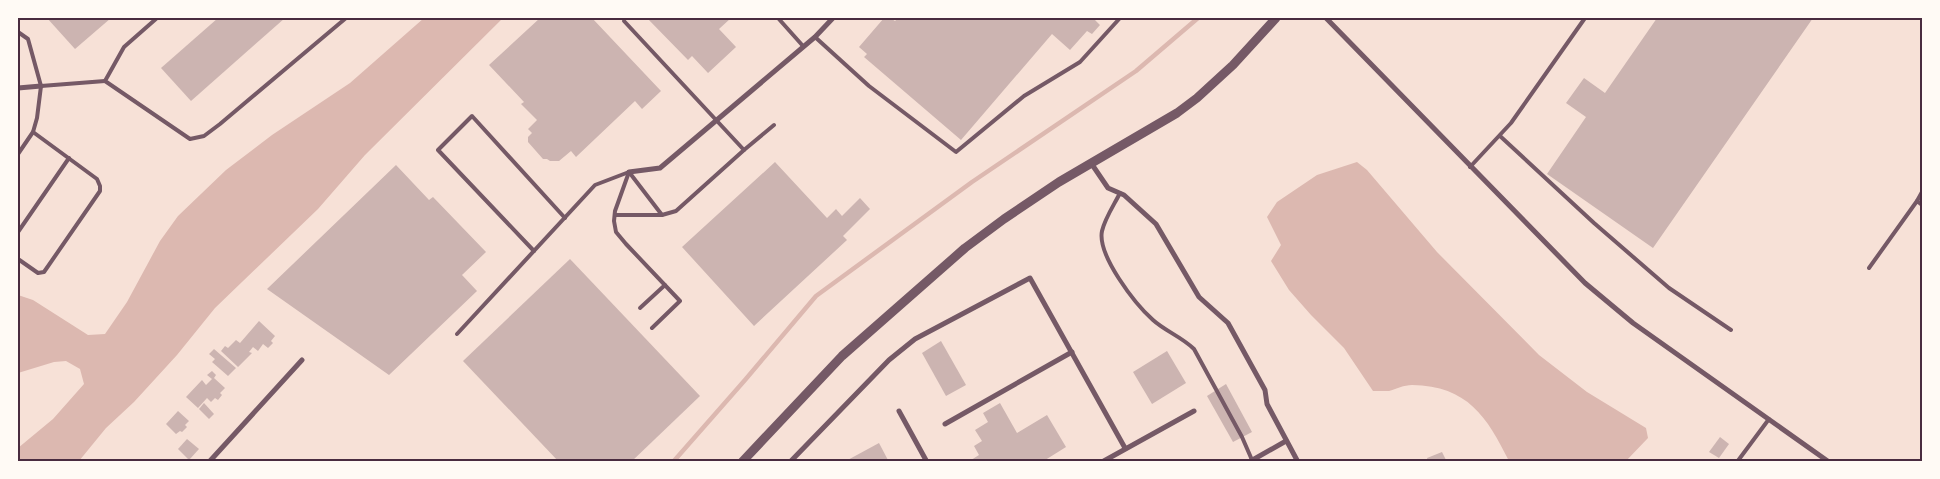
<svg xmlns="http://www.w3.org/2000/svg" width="1940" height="479" font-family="Mulish,sans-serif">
<rect width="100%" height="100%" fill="#f7e1d7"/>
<g fill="#dcb8b0">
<polygon points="424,18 503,18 365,155 318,209 215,308 177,355 134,402 106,428 79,461 18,461 18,448 53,419 84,384 80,369 66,361 54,362 18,373 18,295 33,300 88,335 105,334 127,302 160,241 178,216 226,170 272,135 350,83"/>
<path d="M 1357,162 L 1367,170 L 1437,252 L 1539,355 L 1587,392 L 1646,428 L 1648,438 L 1626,461 L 1509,461 C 1487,417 1468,386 1412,385 C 1404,385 1396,389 1389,391 C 1384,391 1379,391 1373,391 L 1344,348 L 1311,315 L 1289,290 L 1271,261 L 1281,245 L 1267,217 L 1277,202 L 1317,175 Z"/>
</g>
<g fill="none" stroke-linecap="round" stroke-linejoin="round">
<polyline stroke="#dcb8b0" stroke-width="4.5" points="673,462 745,380 816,296 972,182 1136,71 1198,18"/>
</g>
<g fill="#ccb4b1">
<polygon points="47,18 111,18 75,49"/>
<polygon points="218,18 285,18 191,101 161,68"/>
<polygon points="540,18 592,18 661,91 642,109 635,101 576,157 571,151 559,161 550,161 547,159 543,159 528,142 528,137 532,133 528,129 537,120 521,104 524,102 489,65"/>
<polygon points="647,18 731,18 719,29 736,47 708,73 692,56 688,60"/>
<polygon points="884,18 890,18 895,21 898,18 1098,18 1095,20 1100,25 1092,34 1087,31 1070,50 1052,34 961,140 864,57 867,54 859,47"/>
<polygon points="1657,18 1813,18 1653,248 1547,174 1586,117 1566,103 1584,78 1605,93"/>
<polygon points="775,162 827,218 836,209 842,216 860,198 870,209 843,236 847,240 754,326 682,247"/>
<polygon points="396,165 429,200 433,197 486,252 462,275 477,291 389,375 267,289"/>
<polygon points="570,259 700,396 631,462 559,462 463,361"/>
<polygon points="259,321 275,336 271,341 273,343 268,348 263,344 258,351 253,347 249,352 252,353 238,367 221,351 225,346 228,348 236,340 240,343"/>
<polygon points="941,341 966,385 946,396 922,353"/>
<polygon points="214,349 236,368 228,376 212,362 215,359 209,354"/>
<polygon points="1167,351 1186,383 1152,404 1133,372"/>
<polygon points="212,371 216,375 214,378 225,388 220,393 222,395 218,400 215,398 211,402 207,398 198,408 186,397 202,380 206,385 212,379 207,375"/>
<polygon points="1226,384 1252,432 1233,442 1207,396"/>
<polygon points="204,403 214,414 209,419 199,409"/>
<polygon points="1000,403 1017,433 1047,415 1066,447 1042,462 968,462 979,455 974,446 982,441 975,430 988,422 983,413"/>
<polygon points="178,411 189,421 185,425 187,427 182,432 180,431 176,434 166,424"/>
<polygon points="1720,437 1729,444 1719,458 1709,452"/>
<polygon points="187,439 199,449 189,460 178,449"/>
<polygon points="879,443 889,462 844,462"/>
<polygon points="1442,452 1447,462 1428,462 1427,458"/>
</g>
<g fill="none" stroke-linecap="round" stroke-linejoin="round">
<g stroke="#755966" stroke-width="4">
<polyline points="157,18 124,47 105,81 190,139 204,136 220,124 346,18"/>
<polyline points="778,18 803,46"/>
<polyline points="18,32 28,39 41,86 37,118 33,132 18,154"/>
<polyline points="815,37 869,86 956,152 1024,96 1080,62 1120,18"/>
<polyline points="41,86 105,81"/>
<polyline points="1500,136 1594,223 1669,288 1731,330"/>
<polyline points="744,150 774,125"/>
<polyline points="1470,167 1511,123 1585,18"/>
<polyline points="629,172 615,211 614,221 616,232 626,244 680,301 652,328"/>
<polyline points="629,172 662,215"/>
<path d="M 1120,193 C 1114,205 1105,218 1102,231 C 1097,255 1135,304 1153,320 C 1165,331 1182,337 1194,349 L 1242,437 L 1252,460"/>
<polyline points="1917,201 1922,192"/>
<polyline points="615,215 662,215 676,211 744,150 624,21"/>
<polyline points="18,232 69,158"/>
<polyline points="534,251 438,150 472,116 565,218"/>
<polyline points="18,259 38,273 44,272 100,191 100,186 97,179 33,132"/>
<polyline points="1869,268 1917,201 1922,205"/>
<polyline points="640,308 665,285"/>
<polyline points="457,334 595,185 629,172"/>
<polyline points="1737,462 1769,419"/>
</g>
<g stroke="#755966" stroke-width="5">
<polyline points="1326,18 1585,283 1633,323 1829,462"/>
<polyline points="18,88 41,86"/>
<polyline points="1091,163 1108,188 1124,195 1156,224 1199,297 1228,323 1265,390 1267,404 1298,462"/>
<polyline points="629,172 660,168 815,37 833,18"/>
<polyline points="899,411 927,462"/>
<polyline points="945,424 1072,352"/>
<polyline points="209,462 302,360"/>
<polyline points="790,462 889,360 915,339 1030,278 1125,448"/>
<polyline points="1102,462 1194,411"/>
<polyline points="1249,462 1286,441"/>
</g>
<polyline stroke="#755966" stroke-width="9" points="742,462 842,356 965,248 1004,219 1059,182 1177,113 1197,98 1233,65 1276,18"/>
</g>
<rect width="1940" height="479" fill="none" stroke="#fffaf5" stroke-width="38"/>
<rect x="19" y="19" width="1902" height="441" fill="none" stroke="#4a2c40" stroke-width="2"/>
</svg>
